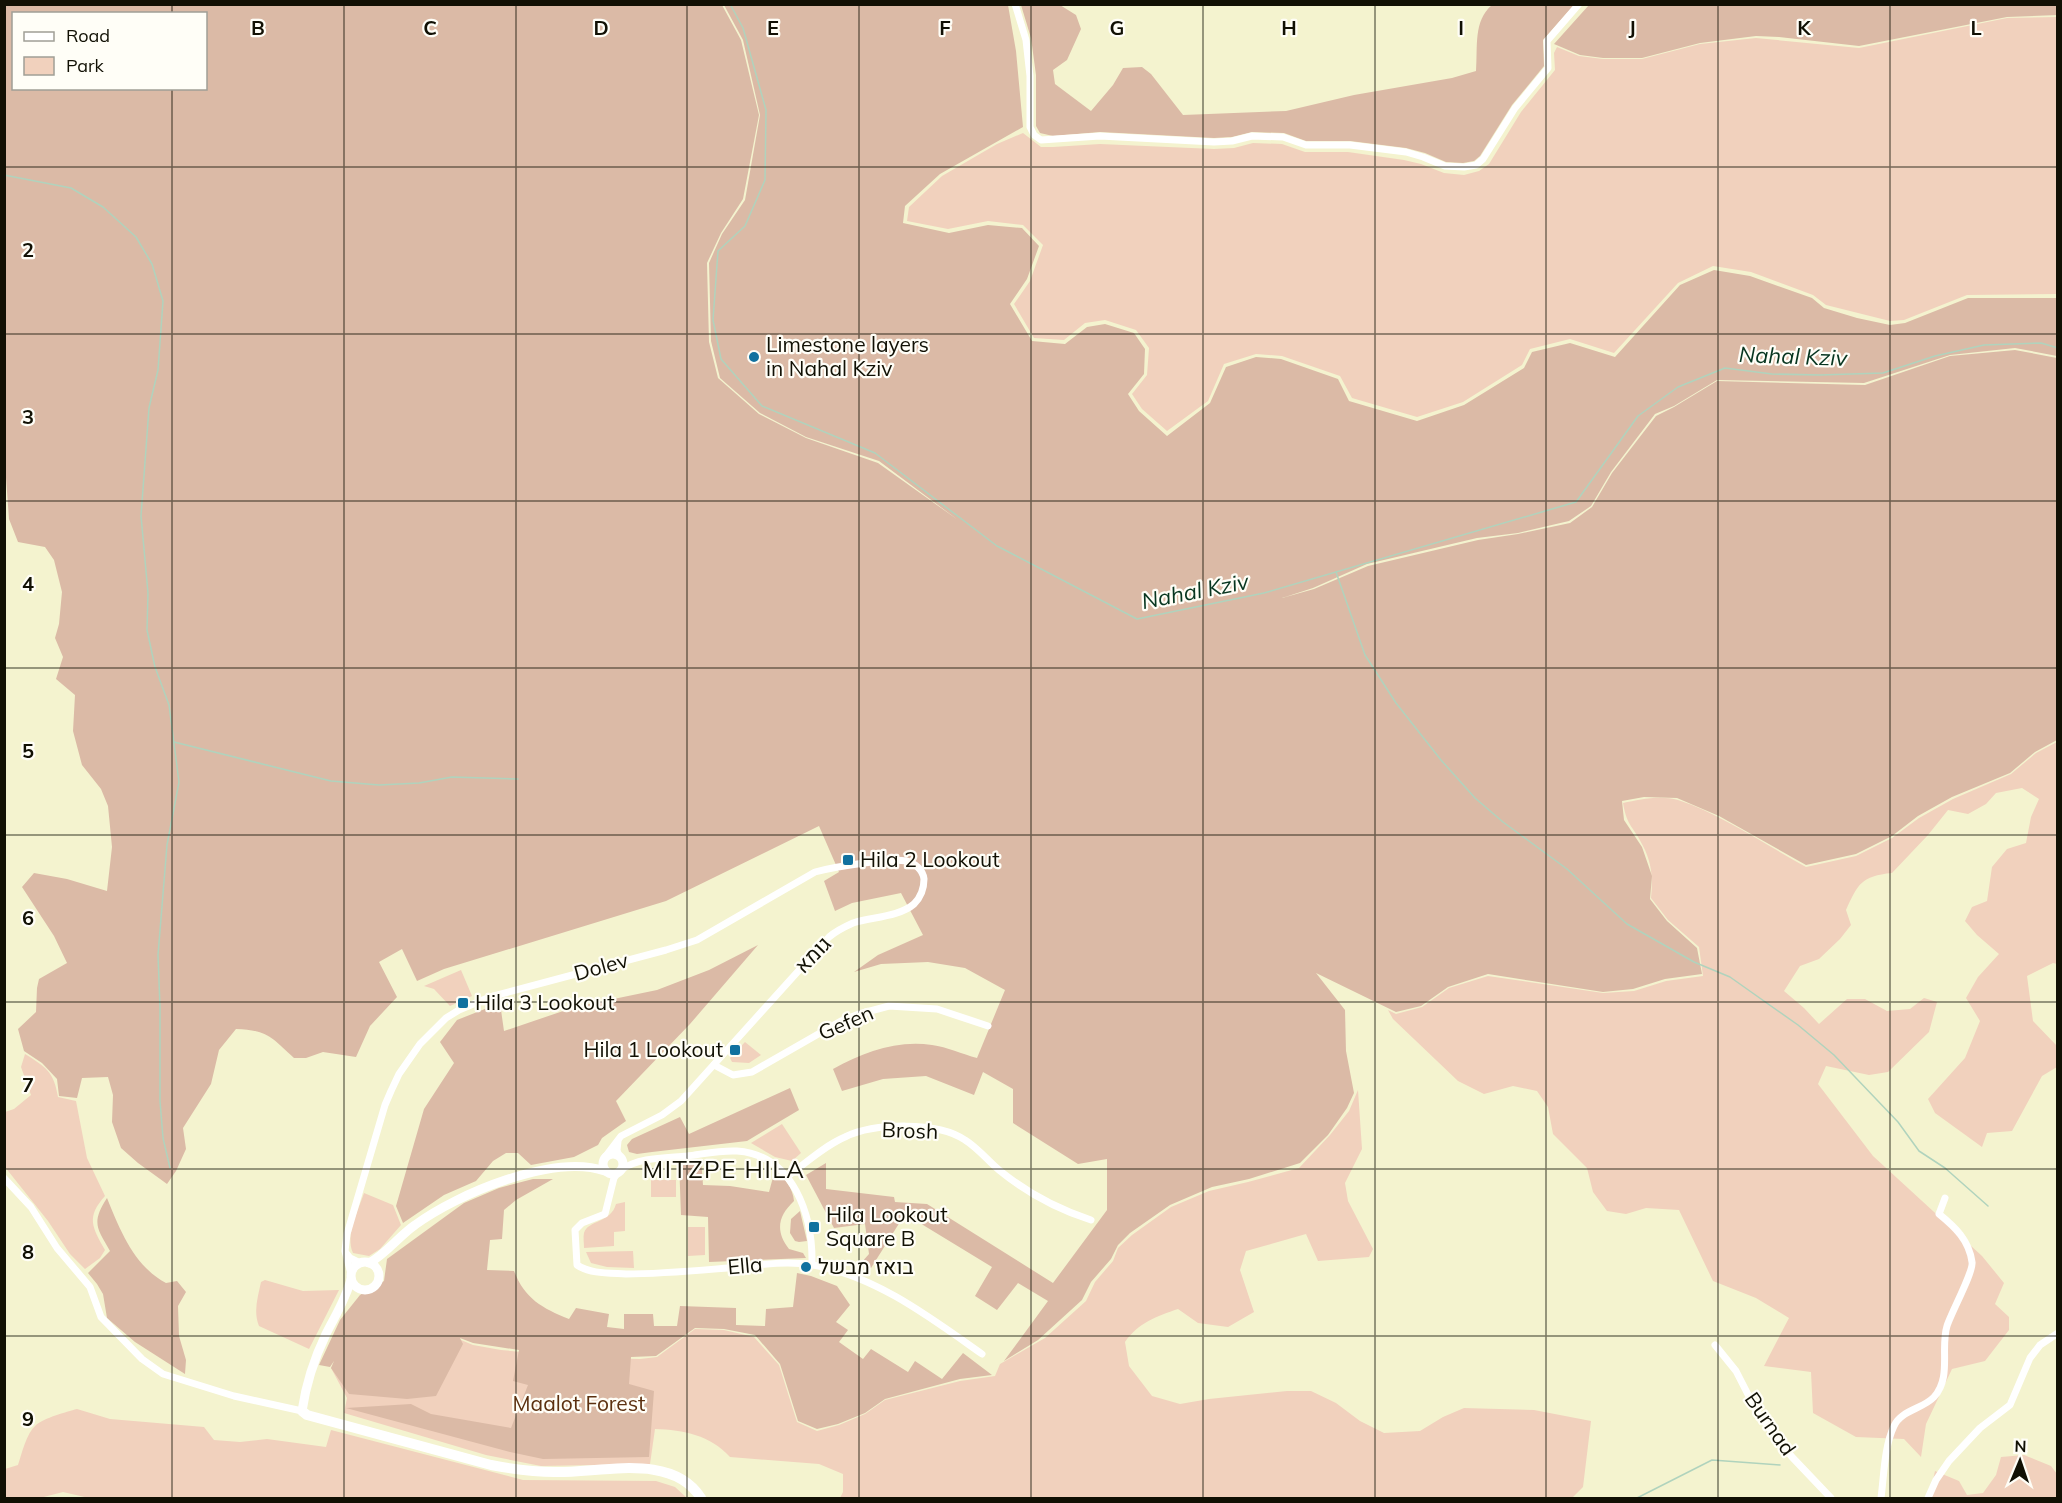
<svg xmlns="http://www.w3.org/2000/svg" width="2062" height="1503" font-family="Mulish,Heebo,sans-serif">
<rect width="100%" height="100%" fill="#f4f3cf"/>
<g fill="#f1d1bd">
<polygon points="2057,17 2057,294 1967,295 1904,320 1890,321 1826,305 1813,295 1751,272 1713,266 1678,283 1614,353 1570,339 1530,349 1522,365 1463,402 1417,417 1352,398 1340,376 1282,356 1256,354 1224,364 1208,401 1167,431 1142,409 1132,394 1147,375 1149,348 1136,330 1105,320 1085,323 1064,340 1034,338 1014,304 1030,281 1043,245 1023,225 988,221 948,229 907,221 909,207 942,176 997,144 1023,133 1041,147 1053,147 1100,144 1214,149 1234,148 1253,143 1282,144 1305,152 1348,152 1404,160 1421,164 1444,173 1464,175 1479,171 1489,164 1521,112 1555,70 1554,53 1557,47 1579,56 1603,59 1642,59 1700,44 1756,38 1859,48 2007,18"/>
<path d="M 2057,742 L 2057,964 L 2053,963 L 2027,976 L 2033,1021 L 2057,1046 L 2057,1067 L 2042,1076 L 2012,1131 L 1987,1133 L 1982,1147 L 1935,1113 L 1928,1099 L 1965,1058 L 1980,1021 L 1966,998 L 1978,977 L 1999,954 L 1977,935 L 1965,921 L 1972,907 L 1987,901 L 1992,867 L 2007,849 L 2026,843 L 2031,817 L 2039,799 L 2022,788 L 1996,793 L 1986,804 L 1968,814 L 1948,810 L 1928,835 L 1892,873 C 1861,876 1858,884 1846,910 L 1851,925 L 1840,939 L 1819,959 L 1800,966 L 1784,991 L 1804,1008 L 1819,1024 L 1847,999 L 1865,999 L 1887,1011 L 1910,1009 L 1924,998 L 1937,1002 L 1929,1032 L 1888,1072 L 1869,1075 L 1826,1066 L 1818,1084 L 1873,1156 L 1982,1256 L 2004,1283 L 1995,1304 L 2009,1317 L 2009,1330 L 1985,1361 L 1952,1369 L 1926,1424 L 1921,1457 L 1904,1439 L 1856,1437 L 1813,1413 L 1811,1372 L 1764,1366 L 1789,1318 L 1756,1298 L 1713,1281 L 1679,1210 L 1646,1208 L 1626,1214 L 1607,1211 L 1593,1192 L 1587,1168 L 1553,1134 L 1548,1107 L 1537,1091 L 1513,1086 L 1484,1094 L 1458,1081 L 1393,1019 L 1388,1010 L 1396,1014 L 1422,1007 L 1449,988 L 1488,976 L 1603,993 L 1634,991 L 1666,981 L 1703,976 L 1699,947 L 1668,920 L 1651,898 C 1653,879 1652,863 1643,846 C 1634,827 1627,827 1623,803 C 1640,799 1661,795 1678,800 C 1721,814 1766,845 1806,867 L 1856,856 L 1892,838 L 1919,818 L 1953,799 L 2011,774 L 2036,753 Z"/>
<polygon points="461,970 472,996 450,1006 434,989 424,986"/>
<polygon points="745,1042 761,1055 749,1063 732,1062 730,1058"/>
<path d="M 25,1054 C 46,1067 54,1072 58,1097 L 76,1101 L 87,1158 L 105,1196 C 86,1217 92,1227 105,1250 L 100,1258 L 85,1269 L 70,1254 L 48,1221 L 5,1167 L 5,1112 L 14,1109 L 31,1095 L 21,1067 Z"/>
<path d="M 1358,1090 L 1362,1149 L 1345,1183 L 1348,1201 L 1373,1249 L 1369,1257 L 1318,1261 L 1306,1234 L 1246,1251 L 1240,1270 L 1254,1312 L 1228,1327 L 1198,1323 L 1178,1309 C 1157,1316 1138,1323 1125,1342 L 1129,1366 L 1152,1396 L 1180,1404 L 1209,1399 L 1287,1391 L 1311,1391 L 1336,1403 L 1360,1421 L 1384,1433 L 1420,1431 L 1443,1417 L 1464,1408 L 1534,1410 L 1591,1421 L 1583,1487 L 1572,1498 L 840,1498 L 843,1492 L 843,1474 L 819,1464 L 730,1457 C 710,1435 684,1430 655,1429 L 650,1464 L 541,1466 L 486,1455 L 344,1413 L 347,1398 L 331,1368 L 353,1331 L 449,1335 L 473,1345 L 501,1350 L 586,1358 L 640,1359 L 657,1357 L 695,1329 L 724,1330 L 754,1337 L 779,1365 L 797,1422 L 817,1431 L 839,1425 L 865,1414 L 885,1400 L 960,1381 L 995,1376 L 1000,1364 L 1045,1338 L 1086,1301 L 1095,1282 L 1113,1261 L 1118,1248 L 1132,1235 L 1171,1207 L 1209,1191 L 1248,1182 L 1299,1168 L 1330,1135 L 1349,1111 Z"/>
<polygon points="782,1124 801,1153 792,1161 775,1157 751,1143"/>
<rect x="651" y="1180" width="25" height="17"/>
<path d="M 364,1193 L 393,1205 L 401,1225 L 380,1249 L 369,1256 L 353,1253 C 345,1235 358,1211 364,1193 Z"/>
<path d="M 625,1202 L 625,1231 L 614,1232 L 614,1246 L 584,1248 C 584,1243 583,1237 584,1233 C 588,1220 611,1223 616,1204 Z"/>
<polygon points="688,1227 705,1227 705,1255 688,1256"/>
<polygon points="633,1251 634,1268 607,1267 591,1263 586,1252"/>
<path d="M 265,1280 L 303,1291 L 339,1290 L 309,1349 L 259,1326 C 253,1311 258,1297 261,1282 Z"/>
<path d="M 77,1409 L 110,1419 L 204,1427 L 214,1440 L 240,1442 L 267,1439 L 326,1447 L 331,1430 L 523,1480 L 656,1481 L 675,1487 L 687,1498 L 89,1498 L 63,1492 L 40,1498 L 5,1498 L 5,1469 L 18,1465 C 22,1453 26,1434 36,1425 C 44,1418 66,1412 77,1409 Z"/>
<polygon points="2024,1455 2051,1466 2057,1474 2057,1498 1929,1498 1935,1471 1959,1481 1967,1495 1983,1493 1996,1475 2001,1457"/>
</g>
<g fill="#dbbaa6" fill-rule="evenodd">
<path d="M 4,5 L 722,5 L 741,40 L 759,115 L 743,199 L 721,233 L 707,263 L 709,342 L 718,378 L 759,414 L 806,438 L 878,463 L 958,520 L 879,461 L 806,437 L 760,413 L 720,378 L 711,341 L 709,263 L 722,234 L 745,200 L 760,115 L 743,40 L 724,5 L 1008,5 L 1016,51 L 1023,127 L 940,174 L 905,206 L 903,223 L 949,233 L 988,225 L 1022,228 L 1039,246 L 1027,279 L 1010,304 L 1032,341 L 1065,344 L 1087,327 L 1105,324 L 1134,333 L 1145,349 L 1144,374 L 1128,394 L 1139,411 L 1167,436 L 1210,403 L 1226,367 L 1256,357 L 1281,359 L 1338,379 L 1349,401 L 1417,421 L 1464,405 L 1524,368 L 1532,352 L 1570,343 L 1615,357 L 1680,285 L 1714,270 L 1750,276 L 1812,298 L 1824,308 L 1857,318 L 1890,325 L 1905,323 L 1968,298 L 2057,298 L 2057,356 L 2015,348 L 1950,355 L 1864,383 L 1717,380 L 1674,406 L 1655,414 L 1611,472 L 1591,506 L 1569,521 L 1518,533 L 1477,538 L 1367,564 L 1313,588 L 1282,598 L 1314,589 L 1368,566 L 1478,540 L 1518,534 L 1570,523 L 1592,507 L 1612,473 L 1656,416 L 1674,407 L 1717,381 L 1865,385 L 1950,356 L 2015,350 L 2057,358 L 2057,740 L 2035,752 L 2010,773 L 1952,797 L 1918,816 L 1892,836 L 1856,854 L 1806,865 L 1719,816 L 1677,798 L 1644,797 L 1622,801 L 1624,820 L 1642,847 L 1652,876 L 1650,899 L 1667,921 L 1697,948 L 1702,974 L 1665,979 L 1633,989 L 1603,992 L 1488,974 L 1448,987 L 1421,1006 L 1396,1012 L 1316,973 L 1345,1010 L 1346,1051 L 1354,1093 L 1347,1108 L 1328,1135 L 1300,1163 L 1249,1179 L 1212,1187 L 1170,1205 L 1130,1233 L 1118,1245 L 1111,1259 L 1091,1282 L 1082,1300 L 1038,1340 L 1004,1361 L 1048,1301 L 1018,1283 L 997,1310 L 975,1296 L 992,1267 L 905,1214 L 871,1268 L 861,1263 L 869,1254 L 865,1224 L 834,1228 L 806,1175 L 826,1163 L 826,1189 L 894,1197 L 895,1202 L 927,1204 L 1053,1283 L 1107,1210 L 1107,1159 L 1078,1164 L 1013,1123 L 1013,1089 L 983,1072 L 974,1095 L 926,1076 L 883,1079 L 842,1091 L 833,1069 C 864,1052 896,1040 932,1045 C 947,1047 962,1054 977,1058 L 1005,990 L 965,968 L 928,962 L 881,964 L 854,972 L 878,955 L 923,935 L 901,893 L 852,903 L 835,911 L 824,881 L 839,872 L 819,826 L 666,901 L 444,969 L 417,981 L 402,949 L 379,962 L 397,997 L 370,1026 L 356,1057 L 323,1052 L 306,1058 L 294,1058 C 272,1038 268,1030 236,1029 L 219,1050 L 211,1084 L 183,1128 L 186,1149 L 176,1171 L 167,1184 L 138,1163 L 121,1148 L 112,1122 L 113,1095 L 108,1077 L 82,1078 L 77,1098 L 59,1096 L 57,1079 L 42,1063 L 24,1051 L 18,1029 L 36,1012 L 37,988 L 39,979 L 67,963 L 54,936 L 22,887 L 34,873 L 67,879 L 107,891 L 112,847 L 108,806 L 101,789 L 82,765 L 73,731 L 75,695 L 56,679 L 63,657 L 55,638 L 59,624 L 62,592 L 54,560 L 45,547 L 18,542 L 9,519 L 4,450 ZM 14,14 L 206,14 L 206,88 L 14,88 Z"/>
<path d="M 1021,5 L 1060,5 L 1076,15 L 1081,29 L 1067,60 L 1053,70 L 1055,84 L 1091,111 L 1113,85 L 1123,68 L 1142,67 L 1151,74 L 1183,115 L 1286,111 L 1354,95 L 1452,78 L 1476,71 C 1478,47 1473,21 1492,5 L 1574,5 L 1543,40 L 1544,66 L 1512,105 L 1480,156 L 1474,161 L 1463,163 L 1446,162 L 1425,153 L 1406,148 L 1350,141 L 1306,141 L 1284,133 L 1252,132 L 1232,137 L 1214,138 L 1100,132 L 1053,136 L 1040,133 L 1036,126 L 1036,75 L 1031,38 Z"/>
<polygon points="1589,5 2057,4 2058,15 2007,17 1859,46 1779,37 1756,36 1700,43 1642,58 1603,58 1580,55 1554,44"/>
<polygon points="758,945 690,1024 616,1101 626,1121 602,1138 598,1145 574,1157 531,1165 518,1153 506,1153 493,1161 476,1181 444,1195 403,1223 396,1206 424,1109 454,1063 440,1042 457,1020 500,1003 504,1031 575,1007 657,990 709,970"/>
<polygon points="790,1088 799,1110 747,1141 652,1152 637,1154 629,1152 627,1145 632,1139 680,1117 689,1134"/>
<path d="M 701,1159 L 703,1185 L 730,1186 L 769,1192 L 775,1170 C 785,1179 793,1188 794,1201 C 778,1216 775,1231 789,1249 L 803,1253 L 806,1258 L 709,1262 L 708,1217 L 681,1215 L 679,1161 Z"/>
<path d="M 533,1179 L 553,1179 L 516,1200 L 504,1210 L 502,1239 L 490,1240 L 487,1270 L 514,1271 C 525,1299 542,1308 569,1319 L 576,1308 L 609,1314 L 607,1327 L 624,1329 L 624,1314 L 653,1314 L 654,1326 L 677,1326 L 680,1306 L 736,1308 L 736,1325 L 765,1326 L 766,1309 L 793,1307 L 797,1273 L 811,1276 L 837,1286 L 850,1305 L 836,1322 L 848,1330 L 839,1342 L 863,1359 L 871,1349 L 908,1372 L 915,1361 L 942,1379 L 963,1353 L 992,1375 L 960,1379 L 885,1399 L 865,1413 L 838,1424 L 817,1429 L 798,1421 L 780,1364 L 755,1335 L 724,1329 L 695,1328 L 656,1356 L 631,1357 L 629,1384 L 654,1391 L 649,1457 L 543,1459 L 510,1452 L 346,1408 L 411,1404 L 431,1414 L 511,1428 L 528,1385 L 513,1381 L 519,1350 L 473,1343 L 460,1338 L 463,1344 L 436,1396 L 407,1399 L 349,1394 L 331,1368 L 334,1361 L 330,1367 L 319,1365 L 340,1320 L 360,1295 L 384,1281 L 387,1259 L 464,1203 L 499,1188 Z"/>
<path d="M 107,1198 C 120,1230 134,1266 166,1283 L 177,1281 L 186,1292 L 178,1306 L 179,1336 L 186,1360 L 185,1374 L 135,1342 L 107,1318 L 103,1294 L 97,1284 L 88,1273 L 110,1251 C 97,1228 91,1223 107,1198 Z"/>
<polygon points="800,1211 807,1241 799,1242 795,1241 790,1233 791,1219"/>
</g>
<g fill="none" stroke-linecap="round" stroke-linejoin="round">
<g stroke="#b0d3bd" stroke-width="1.5">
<polyline points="730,4 743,28 766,110 765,180 745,226 718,251 713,320 721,359 762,406 875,453 997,546 1137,619 1264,593 1576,502 1638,416 1678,387 1725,368 1772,374 1820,375 1883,373 1935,356 1984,345 2041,343 2058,348"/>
<polyline points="4,175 71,188 103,207 136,237 152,264 163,301 158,370 149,408 141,516 148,593 147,630 155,667 169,705 179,782 167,845 158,955 160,1007 160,1101 163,1138 170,1168"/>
<polyline points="1336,572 1365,655 1396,703 1441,760 1475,798 1503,822 1567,869 1627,924 1694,962 1730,977 1798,1025 1834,1055 1898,1122 1919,1151 1945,1168 1988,1206"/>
<polyline points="174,742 331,781 379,785 419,783 452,777 518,779"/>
<polyline points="1637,1498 1712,1460 1780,1465"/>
</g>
<g stroke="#fff" stroke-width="7">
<polyline points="1015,4 1026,40 1030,76 1030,127 1034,135 1041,140 1100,136 1214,142 1232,141 1252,136 1283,137 1306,145 1350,145 1406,152 1423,157 1445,166 1464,167 1476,165 1483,159 1515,108 1548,68 1547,41 1579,4"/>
<polyline points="714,1065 733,1075 752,1072 841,1021 859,1014 889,1006 937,1009 988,1026"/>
<polyline points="618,1141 617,1150 619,1156"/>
<path d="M 621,1170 C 639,1157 665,1158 687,1156 C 703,1154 721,1150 737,1151 C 794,1155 813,1216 812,1265"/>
<path d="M 618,1172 L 614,1178 L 605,1214 L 582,1223 L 575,1230 L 577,1265 C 590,1274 610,1273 626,1274 C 664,1274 702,1270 740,1267 C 764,1264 789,1261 813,1265 C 876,1276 931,1318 982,1354"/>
<path d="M 788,1176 C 806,1163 824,1146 845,1137 C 874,1123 938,1121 965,1140 C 978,1148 988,1161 999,1170 C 1027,1193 1057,1209 1091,1220"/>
<polyline points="4,1178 31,1207 57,1248 90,1287 101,1317 142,1359 163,1374 234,1396 302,1411"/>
<polyline points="346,1253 350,1258 360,1263"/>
<path d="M 351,1274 L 345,1251 L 347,1234 L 385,1105 L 391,1091 L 399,1074 L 420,1044 L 446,1018 L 459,1010 L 490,997 L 666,950 L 697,940 L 815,872 C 833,867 889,858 906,861 C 915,863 923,870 924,879 C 924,889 921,897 914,904 C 899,917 871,917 853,923 C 844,927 836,931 829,937 L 681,1101 L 662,1115 L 621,1136 L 605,1157"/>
<polyline points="1715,1345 1736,1371 1758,1414 1792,1457 1831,1498"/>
<path d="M 1881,1498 C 1884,1476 1884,1447 1894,1426 C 1901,1410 1923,1409 1934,1397 C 1952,1377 1940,1348 1947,1326 C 1951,1313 1974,1271 1972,1262 C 1969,1240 1955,1227 1939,1214 L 1945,1198"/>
<polyline points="1928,1498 1936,1480 1949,1461 1980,1428 2010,1405 2030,1358 2040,1345 2058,1333"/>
</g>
<g stroke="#fff" stroke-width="9">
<circle cx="613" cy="1164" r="10"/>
<circle cx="365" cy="1276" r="14"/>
<path d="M 369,1263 C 385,1255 399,1236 415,1225 C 457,1194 554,1153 605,1171"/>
<path d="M 302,1411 C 306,1384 314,1359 326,1334 C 335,1316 346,1299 351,1279"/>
</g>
<path stroke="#fff" stroke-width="10" d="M 302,1411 L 307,1415 L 491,1465 C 512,1469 534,1472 555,1472 C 601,1473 672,1452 701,1498"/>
</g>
<path fill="none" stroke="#111004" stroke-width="1.5" stroke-opacity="0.55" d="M 172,4 L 172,14M 344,4 L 344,1498M 516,4 L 516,1498M 687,4 L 687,1498M 859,4 L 859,1498M 1031,4 L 1031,1498M 1203,4 L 1203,1498M 1375,4 L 1375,1498M 1546,4 L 1546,1498M 1718,4 L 1718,1498M 1890,4 L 1890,1498M 172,88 L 172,1498M 4,167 L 2058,167M 4,334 L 2058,334M 4,501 L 2058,501M 4,668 L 2058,668M 4,835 L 2058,835M 4,1002 L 2058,1002M 4,1169 L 2058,1169M 4,1336 L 2058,1336"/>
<g fill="#11719f" stroke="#fffef7" stroke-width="2">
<circle cx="754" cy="357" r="6"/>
<rect x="842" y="854" width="12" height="12" rx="3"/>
<rect x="457" y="997" width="12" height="12" rx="3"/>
<rect x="729" y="1044" width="12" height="12" rx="3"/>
<rect x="808" y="1221" width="12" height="12" rx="3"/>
<circle cx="806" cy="1267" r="6"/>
</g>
<g text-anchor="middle" stroke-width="4.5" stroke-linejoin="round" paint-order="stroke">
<g font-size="21" fill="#111004" stroke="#fffef7" text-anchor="start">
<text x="766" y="352">Limestone layers<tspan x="766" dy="24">in Nahal Kziv</tspan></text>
<text x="860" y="867">Hila 2 Lookout</text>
<text x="475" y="1010">Hila 3 Lookout</text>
<text x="723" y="1057" text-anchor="end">Hila 1 Lookout</text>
<text x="826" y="1222">Hila Lookout<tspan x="826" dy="24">Square B</tspan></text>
<text x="818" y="1274">בואז מבשל</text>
</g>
<g font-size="21" fill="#111004" stroke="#fffef7">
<text transform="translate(813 955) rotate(-46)" y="7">גומא</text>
<text transform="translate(601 967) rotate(-15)" y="7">Dolev</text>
<text transform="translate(846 1023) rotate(-23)" y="7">Gefen</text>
<text transform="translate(910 1131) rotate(2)" y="7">Brosh</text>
<text transform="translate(745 1266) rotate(-5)" y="7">Ella</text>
<text transform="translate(1770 1424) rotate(55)" y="7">Burnad</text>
</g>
<g font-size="21" fill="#5c300f" stroke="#fffef7">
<text x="579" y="1411">Maalot Forest</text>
</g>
<g font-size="22" font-style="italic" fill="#083620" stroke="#fffef7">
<text transform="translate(1793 356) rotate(2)" y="8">Nahal Kziv</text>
<text transform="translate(1195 591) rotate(-11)" y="8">Nahal Kziv</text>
</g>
<g font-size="24" letter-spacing="1.5" fill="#111004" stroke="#fffef7">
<text x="724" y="1178">MITZPE HILA</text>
</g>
</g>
<g font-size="20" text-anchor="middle" font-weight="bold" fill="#111004" stroke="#fffef7" stroke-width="4.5" stroke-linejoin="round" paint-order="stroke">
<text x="258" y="35">B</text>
<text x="430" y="35">C</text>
<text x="601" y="35">D</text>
<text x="773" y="35">E</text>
<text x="945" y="35">F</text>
<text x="1117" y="35">G</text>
<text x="1289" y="35">H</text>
<text x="1461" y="35">I</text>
<text x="1632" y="35">J</text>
<text x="1804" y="35">K</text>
<text x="1976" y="35">L</text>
<text x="28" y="257">2</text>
<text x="28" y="424">3</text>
<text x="28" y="591">4</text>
<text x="28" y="758">5</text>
<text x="28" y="925">6</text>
<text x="28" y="1092">7</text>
<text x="28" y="1259">8</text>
<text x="28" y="1426">9</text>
</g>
<rect width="2062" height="1503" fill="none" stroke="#111004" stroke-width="12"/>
<rect x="12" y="12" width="195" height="78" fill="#fffef7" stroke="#a09f96" stroke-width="1.5"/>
<rect x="24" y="32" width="30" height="9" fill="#ffffff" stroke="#a09f96" stroke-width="1.5"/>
<text x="66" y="42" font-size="18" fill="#111004">Road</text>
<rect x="24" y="57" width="30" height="18" fill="#f1d1bd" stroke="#a09f96" stroke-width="1.5"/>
<text x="66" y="72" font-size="18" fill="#111004">Park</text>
<g transform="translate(2020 1461) rotate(2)" stroke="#fffef7" stroke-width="4.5" paint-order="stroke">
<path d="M0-4.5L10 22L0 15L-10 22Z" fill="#111004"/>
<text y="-9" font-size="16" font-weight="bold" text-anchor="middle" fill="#111004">N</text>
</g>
</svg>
